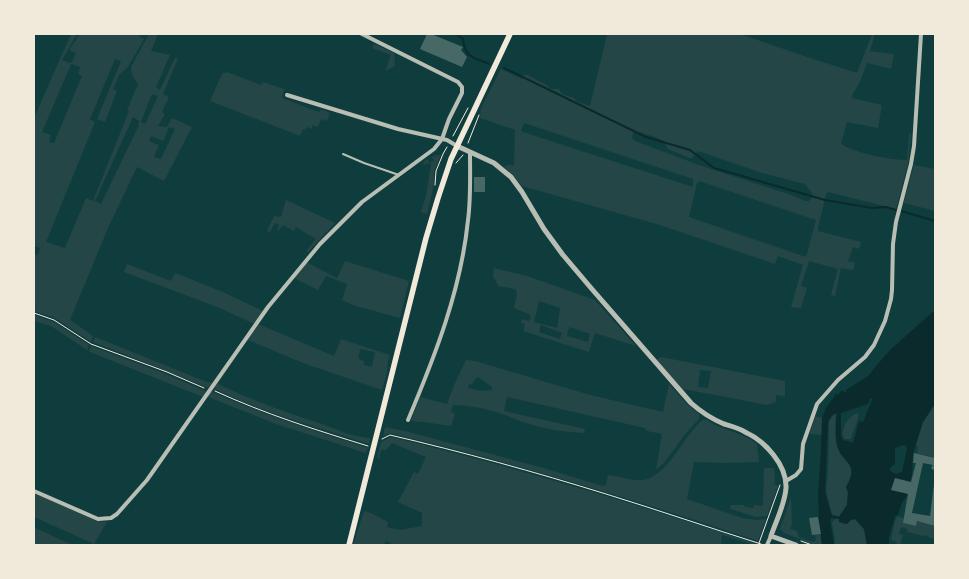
<svg xmlns="http://www.w3.org/2000/svg" width="969" height="579" font-family="Spectral,serif">
<rect width="100%" height="100%" fill="#0f3d3e"/>
<g fill="#244646" fill-rule="evenodd">
<path d="M 71,34 L 77,34 L 62,60 L 69,63 L 72,62 L 76,53 L 69,50 L 80,34 L 139,34 L 139,36 L 144,39 L 128,67 L 119,75 L 113,89 L 117,91 L 105,122 L 97,119 L 121,61 L 115,59 L 90,119 L 95,122 L 46,242 L 65,248 L 86,198 L 93,201 L 129,111 L 127,110 L 138,84 C 134,78 131,75 131,67 L 149,34 L 158,34 L 151,51 L 170,55 L 156,87 L 160,90 L 175,58 L 178,58 L 163,94 L 169,97 L 162,112 L 165,114 L 158,126 L 167,127 L 172,118 L 192,127 L 164,181 L 137,167 L 108,228 L 70,320 L 93,336 L 91,342 L 55,318 L 34,311 L 34,254 L 38,255 L 40,248 L 34,246 L 34,118 ZM 71,64 L 80,67 L 78,74 L 82,76 L 54,143 L 49,142 L 51,135 L 42,132 ZM 152,94 L 158,96 L 145,124 L 141,122 ZM 133,117 L 139,121 L 138,124 L 139,125 L 101,204 L 95,201 ZM 169,127 L 175,129 L 161,159 L 154,157 L 159,145 L 149,141 L 151,136 L 163,141 Z"/>
<path d="M 607,34 L 740,34 L 810,58 L 857,73 L 872,34 L 875,34 L 870,51 L 894,54 L 891,69 L 867,63 C 865,68 860,83 857,87 C 854,93 853,91 852,98 L 882,105 L 878,128 L 847,122 L 841,144 C 855,153 889,160 907,160 L 909,134 L 911,134 L 908,164 L 896,209 L 828,192 L 826,194 L 818,228 L 818,231 L 861,242 L 859,249 L 853,247 L 848,261 L 855,263 L 853,270 L 841,268 L 835,296 L 831,295 L 838,269 L 809,261 L 801,286 L 807,288 L 801,308 L 791,307 L 803,265 L 778,256 L 775,264 L 660,225 L 522,186 L 513,175 L 504,167 L 507,165 L 514,165 L 515,130 L 480,118 L 481,108 L 501,69 L 522,79 L 524,75 L 528,75 L 548,86 L 550,89 L 559,89 L 562,94 L 574,98 L 576,101 L 590,106 ZM 524,123 L 693,179 L 693,187 L 529,134 L 521,131 ZM 636,131 L 655,137 L 664,141 L 668,149 L 689,158 L 692,158 L 698,151 L 762,173 L 805,184 L 812,193 L 812,197 L 809,201 L 805,201 L 788,194 L 699,165 L 635,141 L 632,138 L 633,133 ZM 699,181 L 816,220 L 806,257 L 689,217 L 697,183 Z"/>
<polygon points="374,44 394,53 395,66 385,71 391,55 372,48"/>
<polygon points="227,72 261,85 263,82 284,89 282,98 319,112 321,109 330,113 327,121 321,119 318,127 312,125 312,129 307,127 305,130 303,129 300,136 210,101 222,74"/>
<polygon points="437,155 441,155 434,171 434,184 427,214 421,212 426,196 431,164 427,163 425,165 423,163 427,159 430,163 434,160 431,157"/>
<polygon points="914,165 935,169 935,211 904,203 904,201"/>
<polygon points="286,200 335,223 308,252 306,251 316,239 296,227 294,231 283,225 278,231 277,231 279,225 275,223 270,232 267,231 274,216 281,217"/>
<polygon points="304,261 337,278 345,261 409,281 400,318 356,306 342,300 347,284 326,276 318,290 292,277"/>
<polygon points="127,264 171,281 175,273 223,292 263,311 254,324 220,308 124,272"/>
<path d="M 494,268 L 527,276 L 595,300 L 636,346 L 595,333 L 589,352 L 523,331 L 525,324 L 521,323 L 522,319 L 529,321 L 531,317 L 529,314 L 516,309 L 514,307 L 517,294 L 516,290 C 510,287 504,288 498,286 L 495,279 L 493,277 ZM 539,301 L 560,308 L 557,328 L 534,322 ZM 541,325 L 562,333 L 560,339 L 539,332 ZM 569,327 L 590,334 L 588,342 L 567,336 Z"/>
<polygon points="34,315 54,322 89,345 87,350 51,326 34,321"/>
<path d="M 258,324 L 334,356 L 341,339 L 390,355 L 388,361 L 387,373 L 382,390 L 303,363 L 248,340 ZM 360,349 L 375,352 L 372,367 L 364,365 L 364,361 L 358,358 Z"/>
<polygon points="95,337 207,382 213,383 209,387 206,387 167,371 93,342"/>
<polygon points="91,346 166,374 207,392 203,397 90,352 89,351"/>
<path d="M 661,357 L 785,381 L 785,396 L 776,395 L 776,402 L 767,405 L 726,397 L 682,389 L 656,360 ZM 700,370 L 711,371 L 708,388 L 698,387 Z"/>
<path d="M 466,360 L 475,361 L 590,395 L 663,412 L 669,384 L 688,405 L 699,414 L 699,419 L 686,433 L 665,462 L 656,470 L 662,434 L 647,431 L 645,428 L 507,397 L 504,411 L 585,429 L 584,433 C 565,432 544,429 526,423 C 516,420 506,415 496,412 C 482,408 468,405 453,405 L 451,412 L 455,414 L 451,426 L 423,422 L 411,421 L 420,397 L 447,404 L 455,383 ZM 478,377 L 492,387 L 492,390 L 481,391 L 468,388 L 469,384 L 472,384 L 475,379 Z"/>
<path d="M 216,383 C 250,400 286,412 322,424 C 337,430 354,437 370,438 L 369,444 L 287,418 L 245,403 L 215,389 L 215,386 Z"/>
<path d="M 211,392 L 213,392 C 263,415 315,431 368,448 L 366,453 L 276,424 L 208,397 L 207,396 Z"/>
<polygon points="935,404 935,458 926,455 917,454 918,446 916,445 923,422"/>
<path d="M 858,413 C 859,420 853,430 851,439 L 844,439 C 840,428 848,416 858,413 Z"/>
<path d="M 835,414 C 837,423 834,435 837,445 C 842,464 860,462 846,487 L 848,492 L 847,505 L 839,516 L 832,514 L 826,490 L 828,472 L 829,421 L 832,417 Z"/>
<polygon points="815,416 822,418 822,435 810,434"/>
<path d="M 705,419 C 710,422 715,425 720,427 C 733,432 746,435 757,444 L 759,462 L 724,463 L 694,462 L 687,499 L 742,518 L 757,520 L 766,519 L 758,541 C 637,500 514,463 390,433 L 383,436 L 385,427 L 405,431 L 540,467 L 603,486 L 606,485 L 608,475 C 619,476 631,481 643,480 C 662,478 678,449 689,435 C 694,429 698,422 705,419 Z"/>
<path d="M 391,437 C 515,467 637,504 759,545 L 755,545 L 722,535 L 721,545 L 395,545 L 386,541 L 384,545 L 353,545 L 364,511 L 371,513 L 388,522 L 387,527 L 400,530 L 422,526 L 422,513 L 398,502 L 414,472 L 418,474 L 426,457 L 392,443 L 386,450 L 381,450 L 379,459 L 377,458 L 381,442 Z"/>
<polygon points="764,468 774,468 775,481 774,484 778,486 767,516 755,517 731,509 730,505 744,505 745,507 753,508 754,505 763,506"/>
<polygon points="34,493 87,516 99,521 107,522 94,544 34,517"/>
<polygon points="791,497 792,524 790,529 797,531 799,537 813,542 815,541 816,539 815,535 821,534 822,545 818,545 818,544 816,543 815,545 784,533 780,529 781,526"/>
<polygon points="897,516 904,518 903,523 916,526 917,521 935,526 935,539 928,537 926,535 923,536 907,532 907,529 901,527 899,534 903,535 900,545 896,545 897,542 891,540 894,525"/>
<polygon points="835,519 839,519 839,522 844,524 851,520 855,519 864,529 867,545 834,545 835,540 832,523"/>
<polygon points="34,527 38,529 72,545 34,545"/>
</g>
<path fill="#0a2a2b" fill-rule="evenodd" d="M 935,310 L 935,404 L 923,422 L 913,453 L 912,474 L 908,494 L 902,503 L 898,515 L 895,516 L 889,538 L 889,545 L 867,545 L 864,529 L 855,519 L 851,520 L 847,524 L 839,522 L 839,519 L 831,518 L 830,520 L 834,545 L 822,545 L 818,517 L 819,516 L 818,494 L 821,452 L 822,418 L 826,408 L 836,394 L 838,395 L 842,390 L 844,392 L 846,393 L 846,390 L 868,376 L 877,365 L 890,350 ZM 872,398 L 872,400 L 863,422 L 859,421 L 853,443 L 843,440 L 841,435 L 841,413 L 868,404 L 870,399 ZM 837,413 L 837,417 L 836,417 C 836,426 835,437 837,445 C 841,464 861,461 846,487 L 848,492 L 847,505 L 839,517 L 832,516 L 825,493 L 828,422 L 832,415 ZM 904,445 L 906,446 L 907,448 L 902,472 L 896,474 L 890,471 L 890,468 L 895,464 L 895,448 Z"/>
<g fill="none" stroke-linecap="round" stroke-linejoin="round">
<g stroke="#0a2a2b" stroke-width="2">
<path d="M 456,34 L 463,39 C 465,58 473,57 489,64"/>
<polyline points="504,68 646,137 690,150 714,168 825,200 872,208 886,207 896,210"/>
<polyline points="901,211 935,221"/>
</g>
</g>
<g fill="#486865">
<polygon points="427,34 431,34 463,47 461,50 467,57 462,67 420,49"/>
<rect x="474" y="177" width="11" height="15"/>
<polygon points="914,453 935,458 935,469 933,470 931,468 933,465 923,463 912,513 930,516 934,484 935,484 935,526 917,521 916,526 903,523 908,494 891,490 895,478 911,482 916,463 913,463"/>
<polygon points="818,517 821,534 812,535 809,518"/>
</g>
<g fill="none" stroke-linecap="round" stroke-linejoin="round">
<g stroke="#f1e9da" stroke-width="1">
<polyline points="453,136 468,108"/>
<polyline points="468,143 479,115"/>
<polyline points="456,163 463,155"/>
<polyline points="435,185 436,171 443,154 447,147"/>
<polyline points="34,313 54,320 91,344 167,372 204,388"/>
<path d="M 215,391 C 265,414 316,430 368,446"/>
<path d="M 382,439 L 390,435 C 463,452 535,472 606,494 C 658,510 710,528 761,544"/>
<polyline points="801,541 812,545"/>
<polyline points="759,543 780,485"/>
</g>
<polyline stroke="#b8beb3" stroke-width="2" points="343,154 364,163 399,175"/>
<g stroke="#b8beb3" stroke-width="4">
<polyline points="287,95 398,129 447,140 457,146"/>
<path d="M 408,420 C 435,356 461,290 468,220 C 471,198 470,175 470,152"/>
<polyline points="786,481 796,475 801,469 803,444 817,404 838,380 865,357 874,345 885,321 891,299 892,290 893,244 896,222 911,164 914,146 921,34"/>
<polyline points="34,491 98,519 111,518 117,514 147,480 268,307 320,244 362,202 434,149 442,139 449,119 462,93 462,87 458,82 362,34"/>
<polyline points="767,545 771,536"/>
</g>
<path stroke="#b8beb3" stroke-width="5" d="M 457,146 L 494,163 L 511,177 L 522,192 L 544,229 L 563,255 L 591,288 L 691,403 C 701,412 712,419 724,424 C 731,426 739,428 745,432 C 765,441 787,465 786,488 C 785,504 776,521 771,536 L 796,545"/>
<polyline stroke="#f1e9da" stroke-width="5.5" points="349,545 426,238 438,198 451,159 510,34"/>
</g>
<rect width="969" height="579" fill="none" stroke="#f1e9da" stroke-width="70"/>
</svg>
